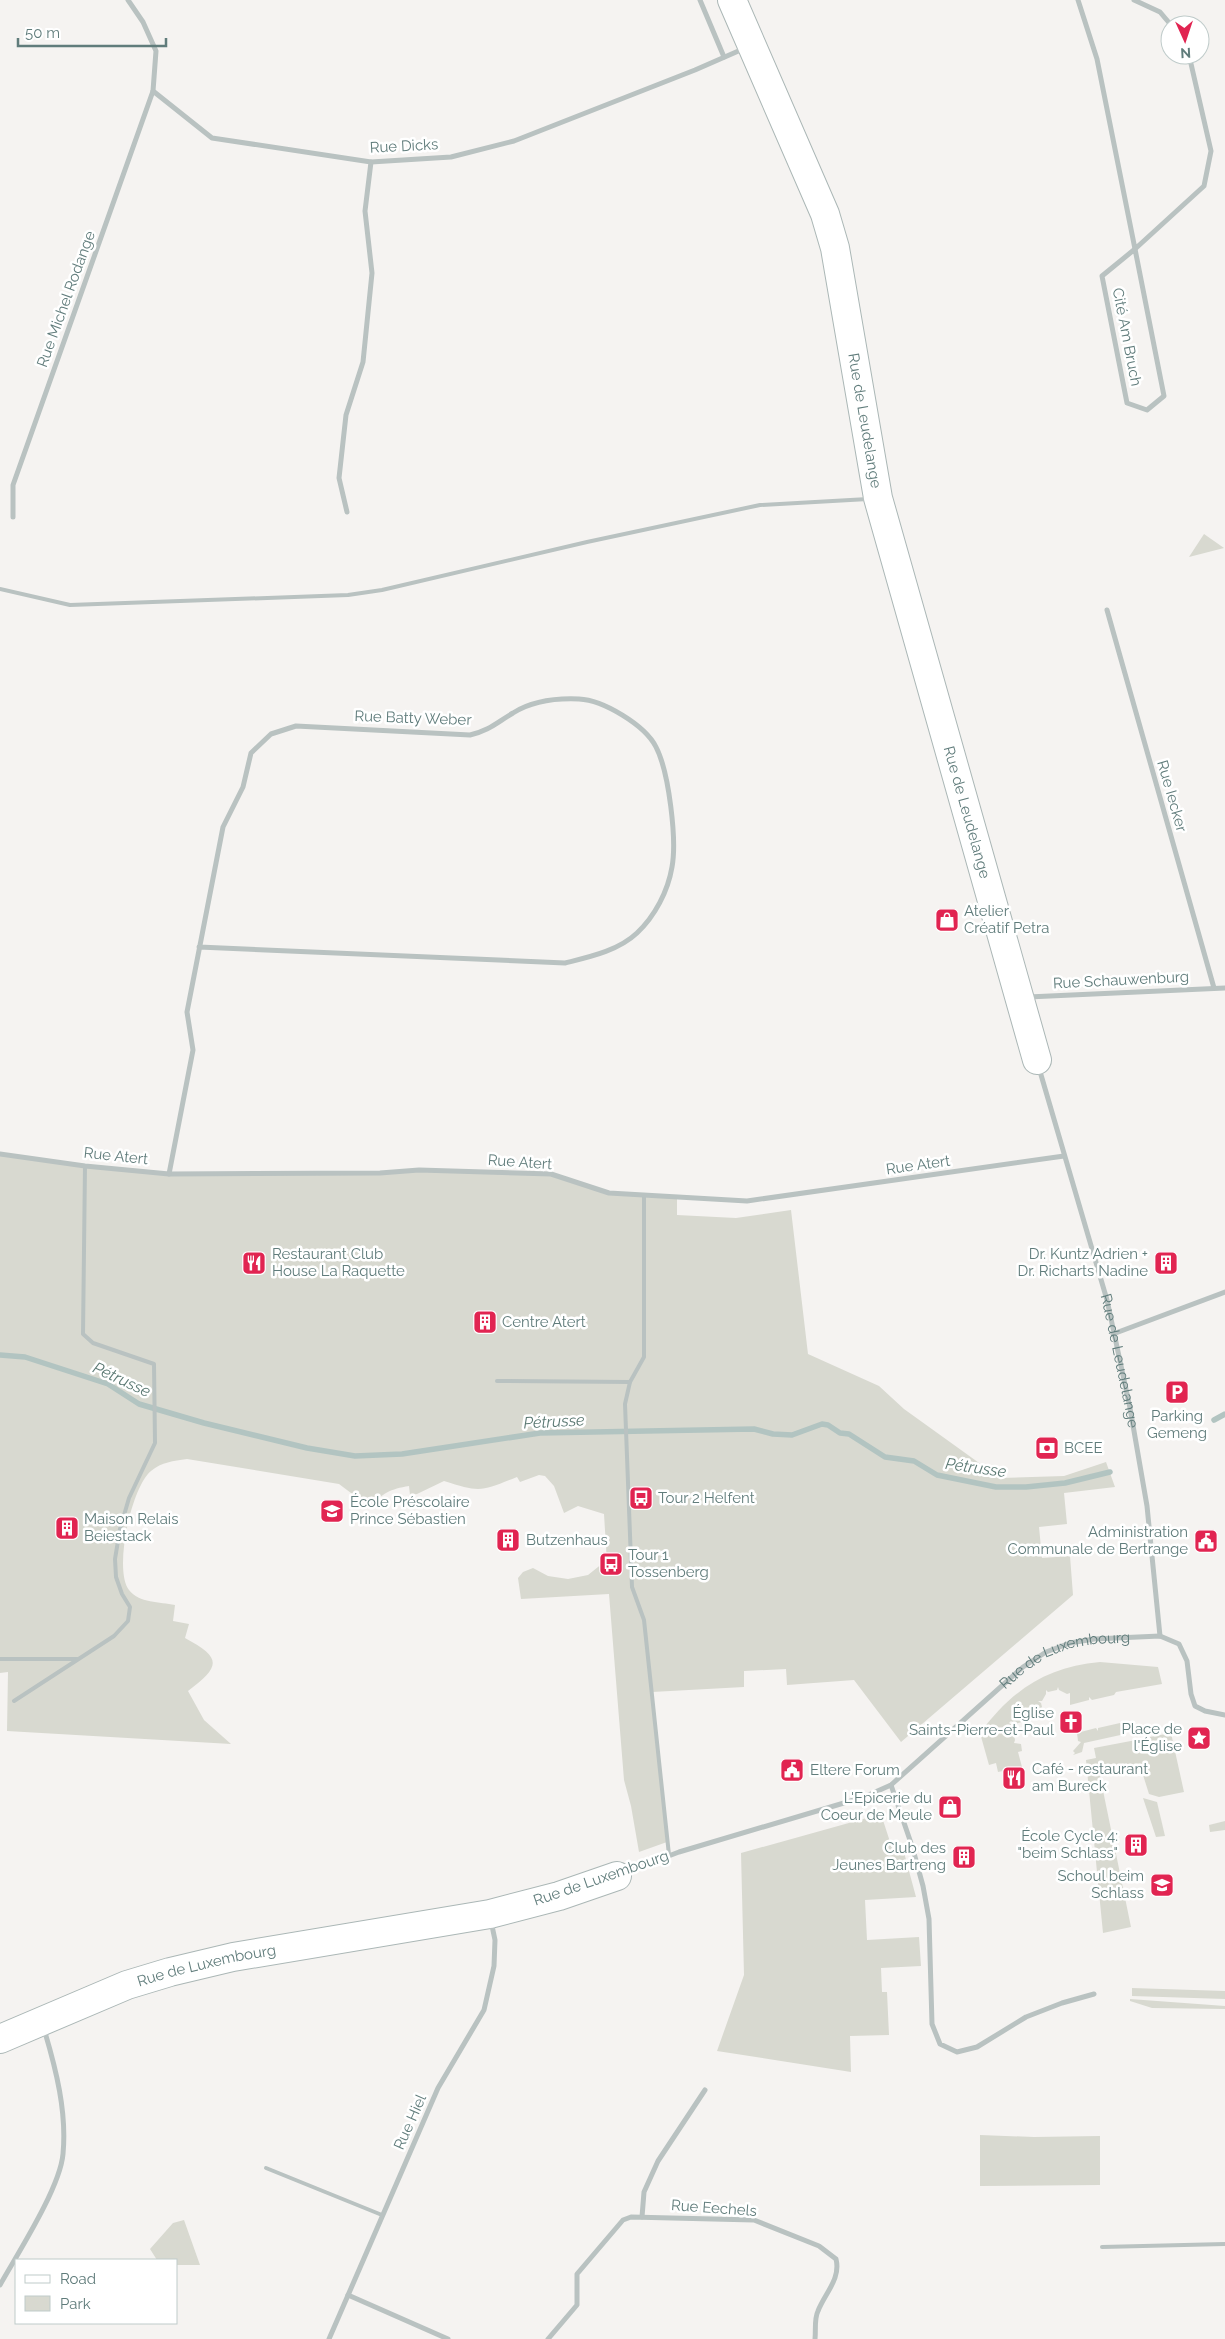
<svg xmlns="http://www.w3.org/2000/svg" width="1225" height="2339" font-family="Raleway,sans-serif">
<rect width="100%" height="100%" fill="#f5f3f1"/>
<g fill="#d8d9d0">
<polygon points="1204,534 1224,548 1189,557"/>
<path d="M 0,1154 L 169,1174 L 269,1175 L 419,1170 L 551,1174 L 609,1193 L 677,1198 L 677,1215 L 736,1218 L 791,1210 L 808,1354 L 879,1386 L 904,1409 L 1000,1478 L 1064,1476 L 1106,1462 L 1115,1487 L 1064,1493 L 1067,1524 L 1039,1527 L 1042,1558 L 1070,1556 L 1073,1595 L 901,1742 L 854,1680 L 787,1685 L 786,1669 L 744,1671 L 744,1687 L 652,1692 L 667,1842 L 639,1852 L 631,1806 L 624,1780 L 609,1594 L 521,1599 L 518,1578 L 523,1572 L 533,1568 L 548,1576 L 568,1579 L 588,1575 L 603,1563 L 607,1563 L 604,1514 L 578,1506 L 564,1513 L 554,1486 L 545,1476 L 539,1475 L 520,1482 L 517,1477 C 482,1491 481,1493 444,1481 L 417,1494 L 410,1495 L 409,1486 C 391,1489 381,1493 371,1508 L 339,1484 L 187,1459 C 173,1461 162,1462 151,1471 C 132,1486 113,1569 129,1590 C 139,1603 160,1602 175,1605 L 173,1621 L 189,1624 L 185,1638 C 222,1658 221,1666 188,1691 L 204,1720 L 231,1744 L 7,1731 L 8,1672 L 0,1673 Z"/>
<path d="M 1100,1662 L 1158,1667 L 1162,1684 L 1116,1692 L 1114,1695 L 1092,1700 L 1089,1697 L 1089,1700 L 1070,1705 L 1070,1693 L 1067,1694 L 1059,1690 L 1058,1687 L 1057,1690 L 1048,1692 L 1046,1690 L 1046,1694 L 1042,1701 L 1038,1701 L 1041,1703 L 1043,1711 L 1034,1713 L 1032,1710 L 1028,1720 L 1015,1724 L 1011,1721 L 1009,1723 L 1012,1725 L 1015,1740 L 1014,1743 L 1021,1744 L 1022,1751 L 1018,1752 L 1022,1767 L 998,1772 L 996,1763 L 989,1765 L 980,1733 C 1012,1690 1046,1667 1100,1662 Z"/>
<polygon points="1120,1723 1122,1725 1123,1723 1125,1734 1084,1743 1082,1752 1073,1755 1075,1753 1073,1751 1081,1742 1078,1741 1077,1733 1096,1728 1098,1731 1098,1728"/>
<polygon points="1171,1733 1184,1792 1159,1797 1149,1794 1143,1775 1136,1776 1132,1764 1099,1771 1131,1927 1103,1933 1086,1760 1096,1758 1094,1748 1136,1740 1139,1749 1152,1747 1150,1737"/>
<polygon points="1143,1798 1157,1802 1165,1836 1156,1837"/>
<polygon points="881,1814 892,1848 902,1845 916,1897 865,1900 867,1940 919,1937 921,1966 881,1968 882,1992 887,1992 889,2035 850,2036 851,2072 717,2051 744,1975 741,1853"/>
<polygon points="1225,1821 1225,1830 1210,1832 1209,1825"/>
<polygon points="1132,1988 1225,1991 1225,1999 1132,1996"/>
<polygon points="1130,1999 1225,2006 1225,2009 1152,2008 1130,2001"/>
<polygon points="980,2135 1034,2137 1100,2136 1100,2185 980,2186"/>
<polygon points="184,2220 200,2265 176,2265 176,2260 157,2260 150,2249 173,2223"/>
</g>
<g fill="none" stroke-linecap="round" stroke-linejoin="round">
<g stroke="#b2c4c1" stroke-width="5.5">
<polyline points="0,1355 25,1357 108,1384 139,1404 204,1423 307,1448 355,1456 402,1454 540,1433 754,1429 773,1434 792,1435 822,1424 828,1425 840,1433 849,1434 885,1457 914,1461 937,1475 996,1487 1026,1487 1065,1483 1110,1472"/>
<polyline points="1214,1420 1225,1414"/>
</g>
<g stroke="#abb7b6" stroke-width="30">
<g id="secondary">
<path id="s3" d="M 732,0 L 825,214 L 835,248 L 878,498 L 1037,1060"/>
<path id="s4" d="M 0,2039 L 127,1985 L 170,1972 L 233,1957 L 490,1914 L 559,1896 L 617,1876"/>
</g>
</g>
<g stroke="#b9c2c1" stroke-width="4">
<polyline points="0,589 70,605 348,595 382,590 587,542 760,505 868,499"/>
<polyline points="644,1195 644,1357 630,1382 625,1404 632,1587 644,1620 669,1855"/>
<polyline points="497,1381 630,1382"/>
<polyline points="0,1659 77,1659"/>
<polyline points="14,1701 114,1636 128,1621 130,1607 122,1594 116,1577 115,1559 120,1529 129,1498 155,1443 154,1364 93,1343 83,1334 85,1166"/>
<polyline points="266,2168 382,2215"/>
<polyline points="1102,2247 1225,2244"/>
</g>
<g stroke="#b9c2c1" stroke-width="5">
<polyline points="128,0 143,22 156,51 153,91 212,138 371,162 451,157 514,141 695,70 743,49"/>
<polyline points="700,0 724,57"/>
<polyline points="1078,0 1097,59 1135,249 1204,186 1211,151 1189,55"/>
<polyline points="1134,0 1160,12 1171,25"/>
<polygon points="1135,249 1164,396 1147,410 1127,403 1102,276"/>
<polyline points="347,512 339,478 346,415 363,362 372,273 365,211 371,162"/>
<polyline points="13,517 13,485 153,91"/>
<polyline points="1107,610 1214,988"/>
<polyline points="1028,997 1225,988"/>
<path id="s1" d="M 1039,1068 L 1107,1300 L 1130,1408 L 1147,1506 L 1160,1636"/>
<polyline points="0,1154 85,1166 169,1174 380,1173 419,1170 551,1174 609,1193 747,1201 1064,1156"/>
<path d="M 169,1174 L 193,1050 L 187,1012 L 223,827 L 243,787 L 251,753 L 271,734 L 296,726 L 470,735 C 490,730 496,723 513,713 C 532,701 556,698 579,699 C 603,700 645,725 656,747 C 669,772 677,840 672,867 C 668,891 655,916 637,933 C 618,951 589,957 565,963 L 199,947"/>
<polyline points="1113,1334 1225,1292"/>
<polyline points="891,1785 912,1846 923,1886 929,1919 932,2024 940,2044 957,2052 977,2047 1026,2017 1062,2003 1094,1994"/>
<path id="s2" d="M 624,1873 L 679,1852 L 864,1797 L 891,1785 L 1023,1667 L 1046,1652 L 1070,1643 L 1094,1639 L 1160,1636 L 1179,1644 L 1187,1661 L 1191,1694 L 1195,1706 L 1205,1711 L 1225,1715"/>
<polyline points="642,2217 644,2192 658,2161 705,2090"/>
<path d="M 0,2285 C 18,2253 60,2188 63,2154 C 67,2112 56,2069 44,2029"/>
<polyline points="348,2295 448,2339"/>
<polyline points="329,2339 438,2088 484,2010 494,1966 495,1940 491,1921"/>
<path d="M 548,2339 L 577,2305 L 577,2274 L 623,2220 L 631,2217 L 754,2220 L 819,2246 L 836,2259 C 841,2279 825,2293 818,2311 C 814,2319 816,2330 815,2339"/>
</g>
<use href="#secondary" stroke="#fff" stroke-width="28"/>
</g>
<defs>
<g id="shop-square" transform="scale(1.25)"><rect x="-9" y="-9" width="18" height="18" rx="4" fill="#e12451" stroke="#fff"/><path d="M-5-2.5h2.3a2.7 3.5 0 0 1 5.4 0H5L5.5 6h-11ZM-1.5-2.5h3a1.5 2.3 0 0 0-3 0Z" fill="#fff"/></g>
<g id="restaurant-square" transform="scale(1.25)"><rect x="-9" y="-9" width="18" height="18" rx="4" fill="#e12451" stroke="#fff"/><path d="M-5-6h1v4h1v-4h1v4h1v-4h1v5L-1.5 .5V6h-2V.5L-5-1ZM5-6V6H3V1.5H1.5Q1.5-4 5-6Z" fill="#fff"/></g>
<g id="building-square" transform="scale(1.25)"><rect x="-9" y="-9" width="18" height="18" rx="4" fill="#e12451" stroke="#fff"/><path d="M-4-6H4V6H1V3H-1V6H-4ZM-2.5-4.3h1.7v1.8h-1.7ZM.8-4.3h1.7v1.8H.8ZM-2.5-1h1.7V.8h-1.7ZM.8-1h1.7V.8H.8Z" fill="#fff"/></g>
<g id="parking-square" transform="scale(1.25)"><rect x="-9" y="-9" width="18" height="18" rx="4" fill="#e12451" stroke="#fff"/><path d="M-3.5-5.5H1a3.5 3.5 0 0 1 0 7H-1V5.5H-3.5ZM-1-3.4V-.6H.8a1.4 1.4 0 0 0 0-2.8Z" fill="#fff"/></g>
<g id="bank-square" transform="scale(1.25)"><rect x="-9" y="-9" width="18" height="18" rx="4" fill="#e12451" stroke="#fff"/><path d="M-6-4H6V4H-6ZM0-2.3a2.3 2.3 0 1 0 0 4.6a2.3 2.3 0 1 0 0-4.6Z" fill="#fff"/></g>
<g id="bus-square" transform="scale(1.25)"><rect x="-9" y="-9" width="18" height="18" rx="4" fill="#e12451" stroke="#fff"/><path d="M-5-6H5V4H4V6H2V4H-2V6H-4V4H-5ZM-3.5-4V0h7V-4ZM-3.5 1.2v1.5H-2V1.2ZM2 1.2v1.5H3.5V1.2Z" fill="#fff"/></g>
<g id="school-square" transform="scale(1.25)"><rect x="-9" y="-9" width="18" height="18" rx="4" fill="#e12451" stroke="#fff"/><path d="M0-5L7-2L0 1L-7-2ZM-4 1L0 2.5L4 1V4Q0 6-4 4Z" fill="#fff"/></g>
<g id="civic-square" transform="scale(1.25)"><rect x="-9" y="-9" width="18" height="18" rx="4" fill="#e12451" stroke="#fff"/><path d="M-.6-6.5H3V-4.5H.6V-3L4-1V1h2V6H-6V1h2V-1L-.6-3ZM-1.2 2.5V6h2.4V2.5Z" fill="#fff"/></g>
<g id="church-square" transform="scale(1.25)"><rect x="-9" y="-9" width="18" height="18" rx="4" fill="#e12451" stroke="#fff"/><path d="M-1.2-6h2.4v3.5h3.3v2.4h-3.3V6h-2.4V-.1h-3.3v-2.4h3.3Z" fill="#fff"/></g>
<g id="sight-square" transform="scale(1.25)"><rect x="-9" y="-9" width="18" height="18" rx="4" fill="#e12451" stroke="#fff"/><path d="M0-6L1.8-2.2L6-1.7L2.9 1.2L3.7 5.4L0 3.3L-3.7 5.4L-2.9 1.2L-6-1.7L-1.8-2.2Z" fill="#fff"/></g>
</defs>
<g fill-rule="evenodd">
<use href="#shop-square" x="947" y="920"/>
<use href="#restaurant-square" x="254" y="1263"/>
<use href="#building-square" x="1166" y="1263"/>
<use href="#building-square" x="485" y="1322"/>
<use href="#parking-square" x="1177" y="1392"/>
<use href="#bank-square" x="1047" y="1448"/>
<use href="#bus-square" x="641" y="1498"/>
<use href="#school-square" x="332" y="1511"/>
<use href="#building-square" x="67" y="1528"/>
<use href="#building-square" x="508" y="1540"/>
<use href="#civic-square" x="1206" y="1541"/>
<use href="#bus-square" x="611" y="1564"/>
<use href="#church-square" x="1071" y="1722"/>
<use href="#sight-square" x="1199" y="1738"/>
<use href="#civic-square" x="792" y="1770"/>
<use href="#restaurant-square" x="1014" y="1778"/>
<use href="#shop-square" x="950" y="1807"/>
<use href="#building-square" x="1136" y="1845"/>
<use href="#building-square" x="964" y="1857"/>
<use href="#school-square" x="1162" y="1885"/>
</g>
<g text-anchor="middle" stroke-width="5" stroke-linejoin="round" paint-order="stroke">
<g font-size="15" fill="#607c7b" stroke="#fff">
<text transform="translate(404 146) rotate(-3)" y="5">Rue Dicks</text>
<text transform="translate(66 299) rotate(-70)" y="5">Rue Michel Rodange</text>
<text transform="translate(1127 337) rotate(79)" y="5">Cité Am Bruch</text>
<text dy="5" stroke="none"><textPath href="#s3" startOffset="444">Rue de Leudelange</textPath></text>
<text transform="translate(413 718) rotate(2)" y="5">Rue Batty Weber</text>
<text transform="translate(1172 796) rotate(74)" y="5">Rue Iecker</text>
<text dy="5" stroke="none"><textPath href="#s3" startOffset="849">Rue de Leudelange</textPath></text>
<text transform="translate(1121 980) rotate(-3)" y="5">Rue Schauwenburg</text>
<text transform="translate(116 1156) rotate(6)" y="5">Rue Atert</text>
<text transform="translate(520 1162) rotate(4)" y="5">Rue Atert</text>
<text transform="translate(918 1165) rotate(-8)" y="5">Rue Atert</text>
<text dy="5" stroke="none"><textPath href="#s1" startOffset="304">Rue de Leudelange</textPath></text>
<text dy="5" stroke="none"><textPath href="#s2" startOffset="501">Rue de Luxembourg</textPath></text>
<text transform="translate(601 1878) rotate(-19)" y="5">Rue de Luxembourg</text>
<text dy="5" stroke="none"><textPath href="#s4" startOffset="220">Rue de Luxembourg</textPath></text>
<text transform="translate(410 2122) rotate(-66)" y="5">Rue Hiel</text>
<text transform="translate(714 2208) rotate(4)" y="5">Rue Eechels</text>
</g>
<g font-size="15" fill="#607c7b" stroke="#fff" text-anchor="start">
<text x="964" y="916">Atelier<tspan x="964" dy="17">Créatif Petra</tspan></text>
<text x="272" y="1259">Restaurant Club<tspan x="272" dy="17">House La Raquette</tspan></text>
<text x="1148" y="1259" text-anchor="end">Dr. Kuntz Adrien +<tspan x="1148" dy="17">Dr. Richarts Nadine</tspan></text>
<text x="502" y="1327">Centre Atert</text>
<text x="1177" y="1421" text-anchor="middle">Parking<tspan x="1177" dy="17">Gemeng</tspan></text>
<text x="1064" y="1453">BCEE</text>
<text x="658" y="1503">Tour 2 Helfent</text>
<text x="350" y="1507">École Préscolaire<tspan x="350" dy="17">Prince Sébastien</tspan></text>
<text x="84" y="1524">Maison Relais<tspan x="84" dy="17">Beiestack</tspan></text>
<text x="1188" y="1537" text-anchor="end">Administration<tspan x="1188" dy="17">Communale de Bertrange</tspan></text>
<text x="526" y="1545">Butzenhaus</text>
<text x="628" y="1560">Tour 1<tspan x="628" dy="17">Tossenberg</tspan></text>
<text x="1054" y="1718" text-anchor="end">Église<tspan x="1054" dy="17">Saints-Pierre-et-Paul</tspan></text>
<text x="1182" y="1734" text-anchor="end">Place de<tspan x="1182" dy="17">l'Église</tspan></text>
<text x="1032" y="1774">Café - restaurant<tspan x="1032" dy="17">am Bureck</tspan></text>
<text x="810" y="1775">Eltere Forum</text>
<text x="932" y="1803" text-anchor="end">L'Epicerie du<tspan x="932" dy="17">Coeur de Meule</tspan></text>
<text x="1118" y="1841" text-anchor="end">École Cycle 4:<tspan x="1118" dy="17">"beim Schlass"</tspan></text>
<text x="946" y="1853" text-anchor="end">Club des<tspan x="946" dy="17">Jeunes Bartreng</tspan></text>
<text x="1144" y="1881" text-anchor="end">Schoul beim<tspan x="1144" dy="17">Schlass</tspan></text>
</g>
<g font-size="16" font-style="italic" fill="#5a7872" stroke="#fff">
<text transform="translate(122 1379) rotate(25)" y="6">Pétrusse</text>
<text transform="translate(554 1421) rotate(-3)" y="6">Pétrusse</text>
<text transform="translate(976 1467) rotate(8)" y="6">Pétrusse</text>
</g>
</g>
<rect x="15" y="2259" width="162" height="65" fill="#ffffff" stroke="#bfcbca"/>
<rect x="25" y="2275" width="25" height="8" fill="#ffffff" stroke="#bfcbca"/>
<text x="60" y="2284" font-size="15" fill="#607c7b">Road</text>
<rect x="25" y="2296" width="25" height="15" fill="#d8d9d0" stroke="#bfcbca"/>
<text x="60" y="2309" font-size="15" fill="#607c7b">Park</text>
<g transform="translate(1185 40) rotate(177)"><circle r="24" fill="#ffffff" stroke="#bfcbca"/>
<path d="M0-4L9 19L0 12L-9 19Z" fill="#e12451"/>
<text y="-8" font-size="14" font-weight="bold" text-anchor="middle" fill="#607c7b">N</text>
</g>
<path d="M18 38v8h148v-8" fill="none" stroke="#607c7b" stroke-width="2.5"/>
<text x="25" y="38" font-size="15" fill="#607c7b" stroke="#ffffff" stroke-width="4" paint-order="stroke">50 m</text>
</svg>
